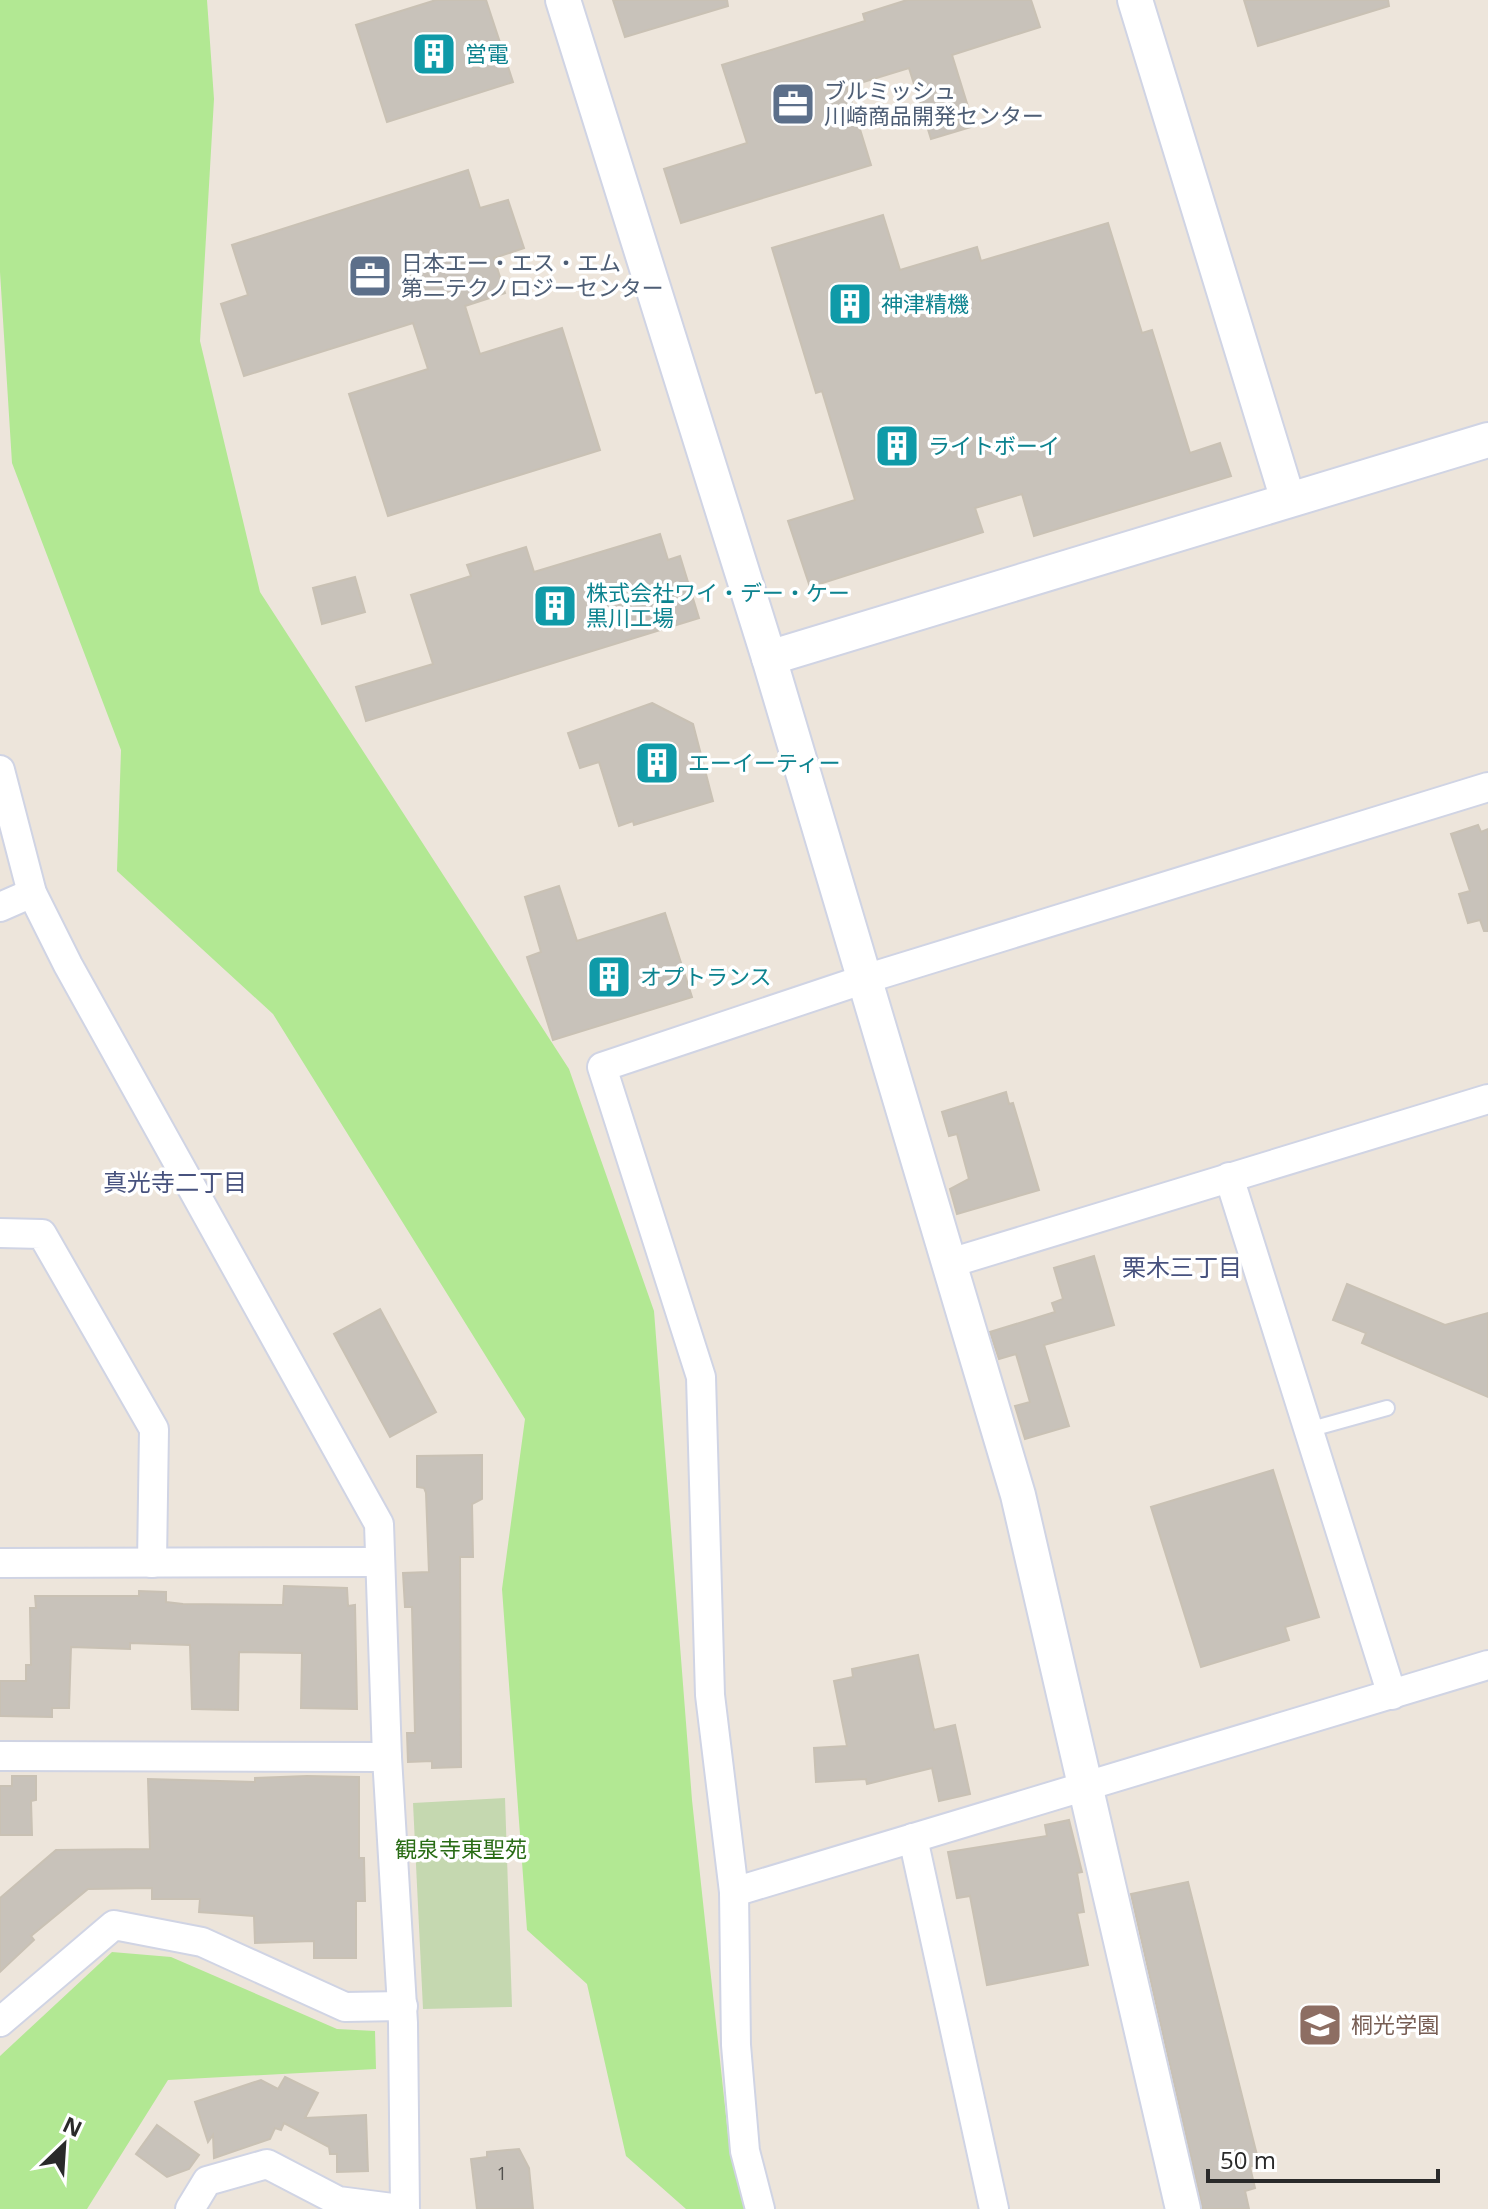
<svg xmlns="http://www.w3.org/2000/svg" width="1488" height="2209" font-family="'Open Sans','Noto Sans JP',sans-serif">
<rect width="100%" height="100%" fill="#ede5db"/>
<g fill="#b2e893">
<polygon points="0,0 207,0 214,99 200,341 260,592 569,1069 654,1311 692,1800 729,2144 748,2209 686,2209 626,2156 587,1984 527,1930 502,1589 525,1419 273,1014 117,871 121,750 12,463 0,272"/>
<polygon points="112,1952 171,1957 337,2029 375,2031 376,2069 168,2080 87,2209 0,2209 0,2056"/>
</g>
<polygon fill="#c5d8b0" points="505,1798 512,2007 423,2009 413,1803"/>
<g fill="#c8c2ba" stroke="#c9c1b4" stroke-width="2">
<polygon points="436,0 486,0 513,82 387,122 356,25"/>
<polygon points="613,0 727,0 728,6 625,37"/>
<polygon points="907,0 1031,0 1040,27 952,55 974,126 931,139 909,68 847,87 871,165 681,223 664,169 747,143 722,65 865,21 863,14"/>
<polygon points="1244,0 1388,0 1389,6 1258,46"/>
<polygon points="468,170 480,208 508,200 524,248 494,258 505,293 465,306 480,354 562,328 600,450 388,516 349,394 428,369 413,323 244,376 221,304 248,295 232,245"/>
<polygon points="883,215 900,270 977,247 981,261 1108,223 1142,333 1152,330 1190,453 1220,443 1231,476 1034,536 1022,494 975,508 983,532 810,587 788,521 855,500 822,391 816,393 772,248"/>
<polygon points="660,534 668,560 680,556 699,618 366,721 356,687 433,664 411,595 471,576 467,565 526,547 534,572"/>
<polygon points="355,577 365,612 322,624 313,588"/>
<polygon points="652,703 693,724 713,801 634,825 633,821 619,826 599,762 580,768 568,733"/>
<polygon points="1478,825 1481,832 1488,829 1488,931 1484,931 1480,920 1468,923 1459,894 1470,891 1451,834"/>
<polygon points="559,886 577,941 665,913 692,997 553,1040 527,957 541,952 525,897"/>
<polygon points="1006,1092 1009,1104 1013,1103 1039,1190 957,1214 950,1189 969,1179 957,1134 949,1136 942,1112"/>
<polygon points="1094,1256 1114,1325 1044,1345 1069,1426 1025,1439 1015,1406 1030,1402 1016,1354 999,1359 990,1332 1055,1312 1052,1303 1063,1299 1054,1268"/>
<polygon points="1347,1284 1445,1325 1488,1313 1488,1397 1362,1343 1366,1333 1333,1320"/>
<polygon points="380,1309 436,1412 390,1437 334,1334"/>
<polygon points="482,1455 482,1499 472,1504 473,1557 460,1557 461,1767 432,1768 432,1761 408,1762 407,1733 415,1733 412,1607 405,1607 403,1573 429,1572 426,1493 424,1488 417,1487 417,1456"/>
<polygon points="1273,1470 1319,1617 1285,1627 1289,1640 1201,1667 1151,1507"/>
<polygon points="284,1586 347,1588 348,1606 355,1605 357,1709 301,1708 302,1653 239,1652 238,1710 192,1709 190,1645 130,1643 130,1649 71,1647 69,1708 52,1708 52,1717 0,1716 0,1681 26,1681 26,1665 31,1665 30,1608 36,1608 35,1596 139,1596 139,1591 166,1592 166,1602 183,1604 283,1605"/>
<polygon points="918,1655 934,1730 955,1725 970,1794 939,1801 932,1768 867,1784 866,1779 816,1782 814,1748 847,1746 834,1681 853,1677 852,1669"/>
<polygon points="12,1776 36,1776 36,1800 31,1801 32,1835 0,1835 0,1786 12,1786"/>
<polygon points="307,1776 359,1777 359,1858 364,1858 365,1901 356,1901 356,1958 314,1958 314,1941 255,1943 254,1916 199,1912 200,1899 152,1899 152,1888 88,1889 31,1936 34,1940 0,1972 0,1898 56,1850 150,1849 148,1779 255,1782 255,1778"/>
<polygon points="1069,1820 1082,1872 1077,1873 1084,1912 1077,1913 1088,1965 987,1985 970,1896 957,1898 948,1852 1047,1836 1045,1825"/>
<polygon points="1188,1882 1259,2163 1250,2167 1255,2188 1245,2191 1249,2209 1203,2209 1131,1894"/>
<polygon points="285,2077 318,2093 305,2118 366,2115 368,2171 337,2172 337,2154 330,2154 329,2147 284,2123 281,2130 275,2128 270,2139 214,2158 213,2135 208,2142 195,2102 261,2080 278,2089"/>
<polygon points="157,2125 199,2155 189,2169 167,2177 136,2154"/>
<polygon points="519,2149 529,2168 533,2209 477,2209 471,2159 487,2157 487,2152"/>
</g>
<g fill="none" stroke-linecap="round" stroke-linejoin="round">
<g stroke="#d0d4e4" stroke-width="18">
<polyline id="service" points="1308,1430 1387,1408"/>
</g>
<g stroke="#d0d4e4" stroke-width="32">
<g id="minor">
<polyline points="0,770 32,893 68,965 379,1524 387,1757 403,2023 405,2209"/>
<polyline points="0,907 32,893"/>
<polyline points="1229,1177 1392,1695"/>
<polyline points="0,1233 42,1234 154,1429 152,1563"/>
<polyline points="947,1264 1488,1099"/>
<polyline points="0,1563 380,1562"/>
<polyline points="0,1756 387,1757"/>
<polyline points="913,1838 994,2209"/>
<polyline points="734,1892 1488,1665"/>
<polyline points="0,2022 114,1925 202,1942 345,2007 403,2006"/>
<polyline points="190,2209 207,2181 267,2164 338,2201 400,2209"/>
<polyline points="760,2209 745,2151 736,2045 734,1892 710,1695 701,1377 602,1067 865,979 1488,787"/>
</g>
</g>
<g stroke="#d0d4e4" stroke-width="38">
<g id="tertiary">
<polyline points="563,0 769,658 1018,1495 1183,2209"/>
<polyline points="1135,0 1288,500"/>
<polyline points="769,658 1488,440"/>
</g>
</g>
<use href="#service" stroke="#fff" stroke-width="14"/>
<use href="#minor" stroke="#fff" stroke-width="28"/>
<use href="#tertiary" stroke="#fff" stroke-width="34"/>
</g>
<defs>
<g id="building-square" transform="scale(2.3)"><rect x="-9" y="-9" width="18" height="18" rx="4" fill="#0f9aa8" stroke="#fff"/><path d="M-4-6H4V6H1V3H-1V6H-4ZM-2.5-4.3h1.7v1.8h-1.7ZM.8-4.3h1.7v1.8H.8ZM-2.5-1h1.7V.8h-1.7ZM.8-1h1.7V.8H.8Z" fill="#fff"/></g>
<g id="office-square" transform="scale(2.3)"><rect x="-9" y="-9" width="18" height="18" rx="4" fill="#5c6f8a" stroke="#fff"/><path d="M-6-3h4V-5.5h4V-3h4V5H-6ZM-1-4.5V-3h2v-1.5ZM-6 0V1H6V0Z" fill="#fff"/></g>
<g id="school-square" transform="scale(2.3)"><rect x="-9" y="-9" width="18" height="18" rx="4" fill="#8d6e63" stroke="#fff"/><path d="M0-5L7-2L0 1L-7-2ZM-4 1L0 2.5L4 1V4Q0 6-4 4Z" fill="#fff"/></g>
</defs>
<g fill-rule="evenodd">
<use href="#building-square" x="434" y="54"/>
<use href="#office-square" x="793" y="104"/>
<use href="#office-square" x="370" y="276"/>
<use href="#building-square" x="850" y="304"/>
<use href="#building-square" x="897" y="446"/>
<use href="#building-square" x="555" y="606"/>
<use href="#building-square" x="657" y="763"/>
<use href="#building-square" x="609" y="977"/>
<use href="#school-square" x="1320" y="2025"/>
</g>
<g text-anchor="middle" stroke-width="7" stroke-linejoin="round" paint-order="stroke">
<g font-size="18" fill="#52504e">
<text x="502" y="2180">1</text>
</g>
<g font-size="22" fill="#0d838f" stroke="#fff" text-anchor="start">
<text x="465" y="62">営電</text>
<text x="881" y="312">神津精機</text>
<text x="928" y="454">ライトボーイ</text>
<text x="586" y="601">株式会社ワイ・デー・ケー<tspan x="586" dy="25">黒川工場</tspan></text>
<text x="688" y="771">エーイーティー</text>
<text x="640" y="985">オプトランス</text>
</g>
<g font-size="22" fill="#4e5e75" stroke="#fff" text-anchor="start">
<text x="824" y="99">ブルミッシュ<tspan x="824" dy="25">川崎商品開発センター</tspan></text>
<text x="401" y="271">日本エー・エス・エム<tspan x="401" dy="25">第二テクノロジーセンター</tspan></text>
</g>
<g font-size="22" fill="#296c15" stroke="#fff">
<text x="461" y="1857">観泉寺東聖苑</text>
</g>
<g font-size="22" fill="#785e54" stroke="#fff" text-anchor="start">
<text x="1351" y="2033">桐光学園</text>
</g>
<g font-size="24" fill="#47527e" stroke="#fff">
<text x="175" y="1191">真光寺二丁目</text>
<text x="1182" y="1276">栗木三丁目</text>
</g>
</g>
<g transform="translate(64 2145) rotate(25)" stroke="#ffffff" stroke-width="6" paint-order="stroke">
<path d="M0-6L14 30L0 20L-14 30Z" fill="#2a2a2a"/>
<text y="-12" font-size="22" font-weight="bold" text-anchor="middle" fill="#2a2a2a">N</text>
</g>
<path d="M1208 2169v12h230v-12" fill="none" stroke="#2a2a2a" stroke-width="4"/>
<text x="1220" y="2169" font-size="24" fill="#2a2a2a" stroke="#ffffff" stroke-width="6" paint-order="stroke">50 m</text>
</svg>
